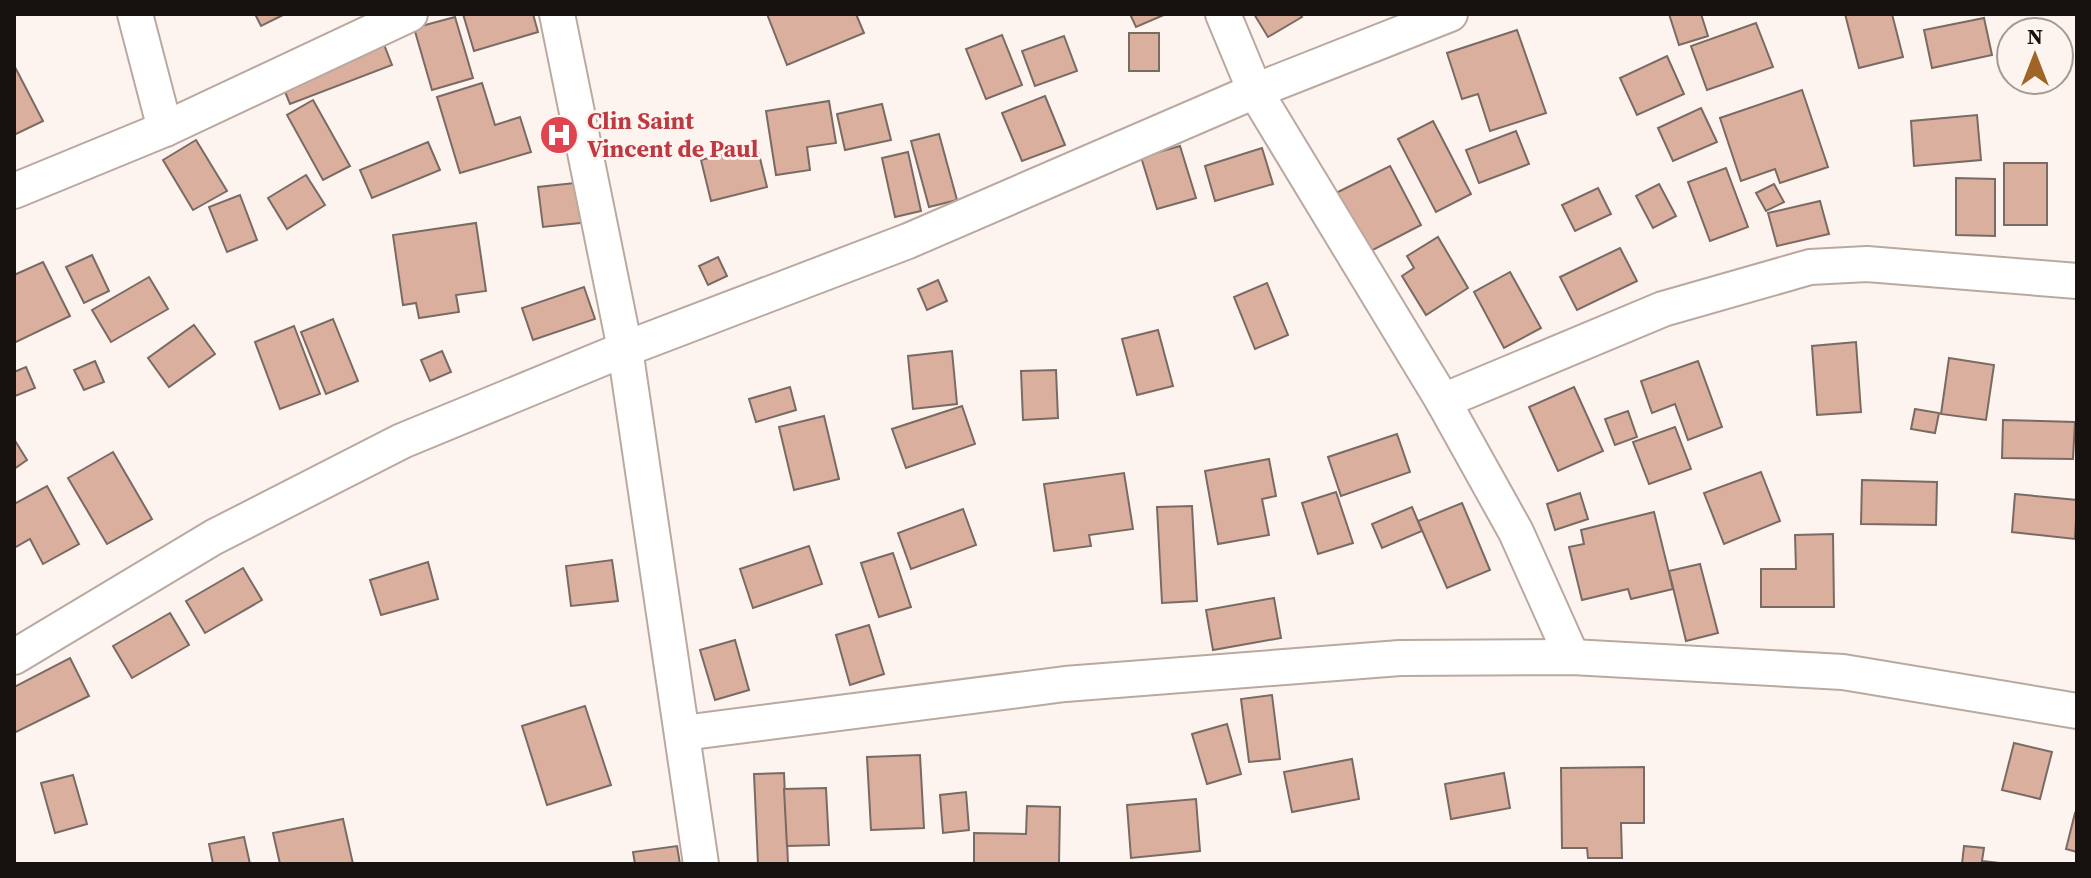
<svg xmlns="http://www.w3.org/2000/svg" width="2091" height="878" font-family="'Source Serif 4',serif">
<rect width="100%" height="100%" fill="#fef4ef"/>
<g fill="#daaf9d" stroke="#7a6a64" stroke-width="2">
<polygon points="255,14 285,14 261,26"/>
<polygon points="463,14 533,14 538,32 474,51"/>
<polygon points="767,14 856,14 864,33 787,65"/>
<polygon points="1130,14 1166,14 1136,27"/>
<polygon points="1254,14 1300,14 1302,17 1268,37"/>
<polygon points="1669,14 1701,14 1708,36 1679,45"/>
<polygon points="1845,14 1892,14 1903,57 1859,68"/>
<polygon points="455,17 473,78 432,90 414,28"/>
<polygon points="1984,18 1992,55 1932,68 1924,30"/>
<polygon points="1756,23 1773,67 1707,90 1691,46"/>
<polygon points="1517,30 1546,113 1490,131 1478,94 1462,99 1447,53"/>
<rect x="1129" y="33" width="30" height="38"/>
<polygon points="1002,35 1022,85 986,99 966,49"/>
<polygon points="1064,36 1077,71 1035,86 1022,51"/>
<polygon points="383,42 392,65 290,104 281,82"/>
<polygon points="1667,56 1684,94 1637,115 1620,78"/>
<polygon points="16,69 43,121 14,135 14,71"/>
<polygon points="482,83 495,125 520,117 531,152 460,173 437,97"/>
<polygon points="1802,90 1828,167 1780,183 1775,169 1741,181 1720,118"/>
<polygon points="1045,96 1065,145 1022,161 1002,113"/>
<polygon points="313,100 350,166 323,180 287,115"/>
<polygon points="829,101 836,143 807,147 810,170 776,175 766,111"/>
<polygon points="882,104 891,140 845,150 837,114"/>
<polygon points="1701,108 1717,142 1673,161 1658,128"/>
<polygon points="1977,115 1981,160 1914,166 1911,121"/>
<polygon points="1433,121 1471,194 1436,212 1398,139"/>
<polygon points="1516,131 1529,164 1479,183 1466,150"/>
<polygon points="939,134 957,200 929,207 911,141"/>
<polygon points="196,140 227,191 193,210 163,160"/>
<polygon points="428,142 440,170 372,198 360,170"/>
<polygon points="757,146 767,187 711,201 701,160"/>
<polygon points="1180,146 1196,198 1157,209 1141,157"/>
<polygon points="1262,148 1273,184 1215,201 1205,166"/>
<polygon points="908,152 921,211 895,217 882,158"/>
<rect x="2004" y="163" width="43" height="62"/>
<polygon points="1390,166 1421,225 1367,253 1336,193"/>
<polygon points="1726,168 1748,227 1710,241 1688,182"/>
<polygon points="306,175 325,205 287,229 268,198"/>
<polygon points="1956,178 1995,179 1995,236 1956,235"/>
<polygon points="584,182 589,222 543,227 538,187"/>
<polygon points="1659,184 1676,216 1653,228 1636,196"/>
<polygon points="1774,184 1784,202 1766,211 1756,193"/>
<polygon points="1598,188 1611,214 1575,231 1562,205"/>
<polygon points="240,195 257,240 227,252 209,207"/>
<polygon points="1820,201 1829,234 1777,246 1768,213"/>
<polygon points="476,223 486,291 456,295 459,312 419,318 416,303 403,305 393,235"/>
<polygon points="1438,237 1468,288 1426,315 1402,276 1414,268 1407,256"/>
<polygon points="1620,248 1637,281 1577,310 1560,277"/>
<polygon points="92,255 109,291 84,303 66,267"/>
<polygon points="718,257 727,276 708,285 699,266"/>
<polygon points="43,262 70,316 14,343 14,275"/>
<polygon points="1510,272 1541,328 1504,348 1474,292"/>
<polygon points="149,277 168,309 111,342 92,310"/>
<polygon points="938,280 947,301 927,310 918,289"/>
<polygon points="1267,283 1288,335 1255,349 1234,297"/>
<polygon points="584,287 595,319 533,340 522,308"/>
<polygon points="333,319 358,381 326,394 301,332"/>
<polygon points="194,325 215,354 169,387 148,358"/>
<polygon points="294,326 320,394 280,409 255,342"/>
<polygon points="1158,330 1173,386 1137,395 1122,339"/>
<polygon points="1856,342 1861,412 1817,415 1812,346"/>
<polygon points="442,351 451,372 430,381 421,360"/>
<polygon points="952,351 957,404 913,409 908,356"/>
<polygon points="1949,358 1994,365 1986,420 1941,414"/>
<polygon points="95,361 104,382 84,390 74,370"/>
<polygon points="1698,361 1722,427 1688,440 1675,404 1652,413 1641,381"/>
<polygon points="26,367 35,388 15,396 14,372"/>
<polygon points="1056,370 1058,418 1023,420 1021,371"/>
<polygon points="790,387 796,410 756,422 749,399"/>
<polygon points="1574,387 1603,451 1558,471 1529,407"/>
<polygon points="962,406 975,444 906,468 892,429"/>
<polygon points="1915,409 1939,413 1935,433 1911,429"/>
<polygon points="1628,411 1637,437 1615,445 1605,419"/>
<polygon points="824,416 839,479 794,490 779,427"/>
<polygon points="2003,420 2075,422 2073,459 2002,458"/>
<polygon points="1675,427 1691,469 1649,484 1633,442"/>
<polygon points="1397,434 1410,472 1341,496 1328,457"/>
<polygon points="14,439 27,460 14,469"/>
<polygon points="113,452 152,519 107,544 68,478"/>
<polygon points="1269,459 1276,496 1262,499 1269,535 1218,544 1205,471"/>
<polygon points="1761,472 1780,521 1724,544 1704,493"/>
<polygon points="1124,473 1133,529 1089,535 1091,546 1054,551 1044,484"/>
<polygon points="1862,480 1937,482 1936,525 1861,524"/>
<polygon points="47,486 79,544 43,564 30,539 14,548 14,504"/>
<polygon points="1336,492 1353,543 1318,554 1302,503"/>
<polygon points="1580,493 1588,519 1555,530 1547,504"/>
<polygon points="2015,494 2077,500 2075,539 2012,532"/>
<polygon points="1462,503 1490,570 1447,588 1418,521"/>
<polygon points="1192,506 1197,601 1162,603 1157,507"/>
<polygon points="1412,507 1422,531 1382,548 1372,524"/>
<polygon points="963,509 976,545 911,569 898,533"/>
<polygon points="1654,512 1673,589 1631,599 1628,589 1582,600 1569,547 1584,544 1581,530"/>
<polygon points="1833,534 1834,607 1761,607 1761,569 1796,569 1795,535"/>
<polygon points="809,546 822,584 753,608 740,569"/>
<polygon points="893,553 911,607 879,617 861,563"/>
<polygon points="612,560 618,601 571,606 566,566"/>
<polygon points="428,562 438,599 381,615 370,580"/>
<polygon points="1700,564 1718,633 1686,641 1669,571"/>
<polygon points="243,568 262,600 205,633 186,601"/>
<polygon points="1274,598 1281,638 1213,650 1206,610"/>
<polygon points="170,613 189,645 132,678 113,646"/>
<polygon points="869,625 884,674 850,685 836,635"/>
<polygon points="735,640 749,690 715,700 700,650"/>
<polygon points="70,658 89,696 14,733 14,687"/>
<polygon points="1272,695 1280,759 1249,762 1241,699"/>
<polygon points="585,706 611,785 547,805 522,726"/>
<polygon points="1227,724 1241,774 1207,784 1192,734"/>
<polygon points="2014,743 2052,752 2040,799 2002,790"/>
<polygon points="920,755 924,828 871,830 867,757"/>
<polygon points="1352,759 1359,799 1292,812 1284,772"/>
<polygon points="1644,767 1644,823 1621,823 1622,858 1588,858 1587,848 1562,848 1561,768"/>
<polygon points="784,773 788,864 758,864 754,774"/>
<polygon points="1504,773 1510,808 1451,819 1445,784"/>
<polygon points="73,775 87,824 55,833 41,783"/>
<polygon points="826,788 829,845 787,846 784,789"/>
<polygon points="966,792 969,830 943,833 940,795"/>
<polygon points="1196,799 1200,851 1131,858 1127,805"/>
<polygon points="1027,806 1060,807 1059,864 974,864 974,833 1026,834"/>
<polygon points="2075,813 2077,814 2077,852 2066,849"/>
<polygon points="343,819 353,864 280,864 273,833"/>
<polygon points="244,837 250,864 213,864 209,844"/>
<polygon points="677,846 680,864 635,864 633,852"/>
<polygon points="1964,846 1984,848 1982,861 2009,864 1962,864"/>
</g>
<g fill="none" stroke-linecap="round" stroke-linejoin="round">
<g stroke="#b9a9a0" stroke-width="38">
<g id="minor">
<polyline points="135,14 165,129"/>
<polyline points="557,14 625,349 701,864"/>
<polyline points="1223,14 1255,91 1443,401 1516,532 1572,657"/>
<polyline points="14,191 165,129 410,14"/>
<polyline points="1443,401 1663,309 1810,267 1867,264 2077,281"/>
<polyline points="14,657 214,537 402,441 625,349 908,241 1255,91 1450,14"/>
<polyline points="683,733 1065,684 1400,658 1572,657 1843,672 2077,711"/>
</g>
</g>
<use href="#minor" stroke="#fff" stroke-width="34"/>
</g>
<defs>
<g id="hospital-disc" transform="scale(2)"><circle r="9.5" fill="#e0444e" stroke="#fef4ef"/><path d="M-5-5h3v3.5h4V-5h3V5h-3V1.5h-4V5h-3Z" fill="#fff"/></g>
</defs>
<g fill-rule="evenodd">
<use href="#hospital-disc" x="559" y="135"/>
</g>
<g text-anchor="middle" stroke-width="6" stroke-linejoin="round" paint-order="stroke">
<g font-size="24" font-weight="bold" fill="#be3a42" stroke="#fef4ef" text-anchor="start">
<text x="587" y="129">Clin Saint<tspan x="587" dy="28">Vincent de Paul</tspan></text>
</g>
</g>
<rect width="2091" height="878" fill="none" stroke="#17120f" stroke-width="32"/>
<g transform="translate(2035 56)"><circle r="38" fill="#fef4ef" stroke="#a29a95" stroke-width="2"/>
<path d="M0-6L14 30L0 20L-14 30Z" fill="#a06426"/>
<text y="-12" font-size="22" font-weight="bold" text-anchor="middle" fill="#17120f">N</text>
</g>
</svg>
